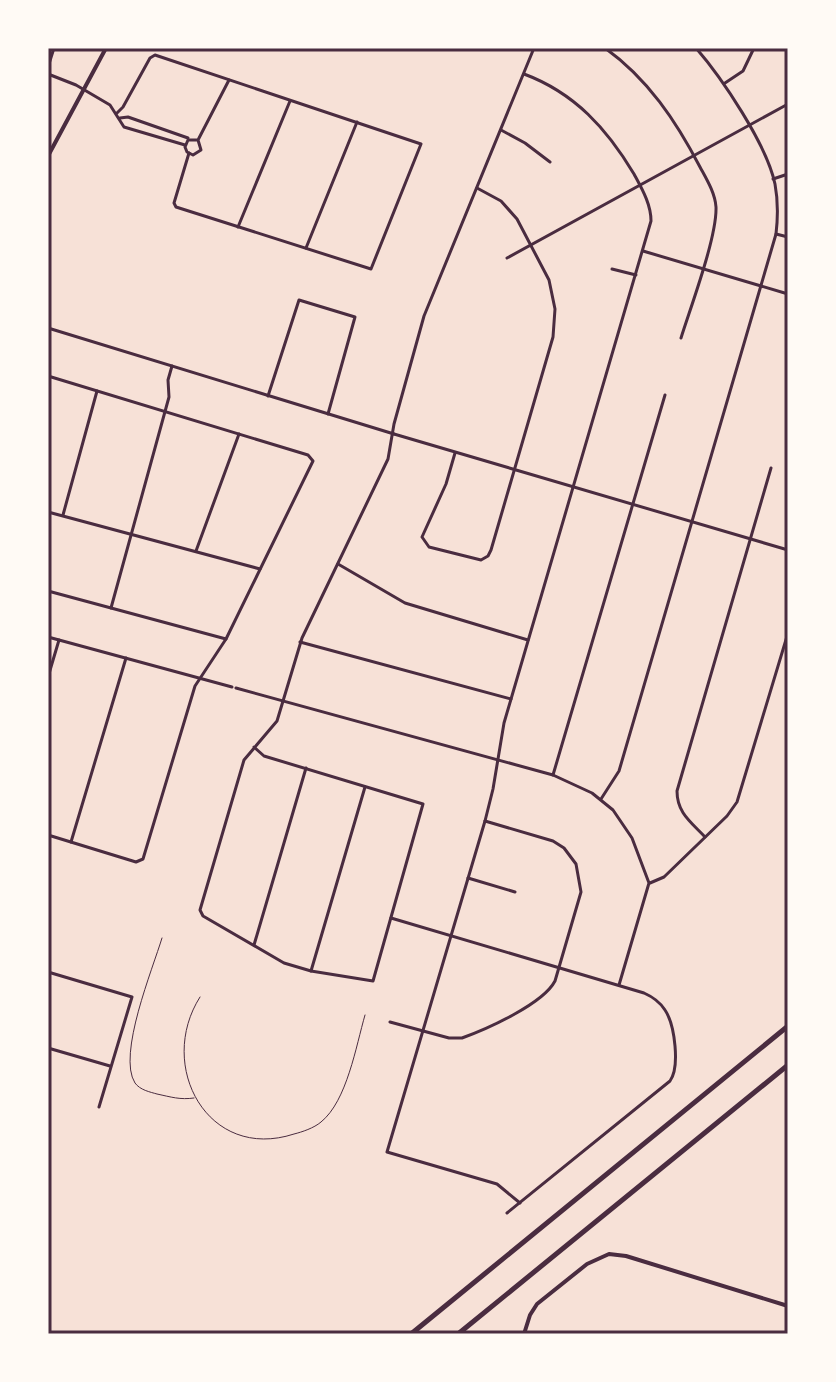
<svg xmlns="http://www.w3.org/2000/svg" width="836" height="1382" font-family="'Archivo Narrow',sans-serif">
<rect width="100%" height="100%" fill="#f7e1d7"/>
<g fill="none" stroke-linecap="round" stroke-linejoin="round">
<g stroke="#4a2c40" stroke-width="1">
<path d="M 162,938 C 153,968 117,1055 135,1083 C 140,1090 150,1092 157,1094 C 171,1097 180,1100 194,1098"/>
<path d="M 200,997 C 156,1066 208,1162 294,1134 C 302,1132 314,1128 321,1122 C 347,1101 356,1046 365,1015"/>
</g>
<g stroke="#4a2c40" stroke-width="3">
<path d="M 605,48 C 648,79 676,121 700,167 C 707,180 715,193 716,207 C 717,237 691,306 681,338"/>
<polyline points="48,67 54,48"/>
<polyline points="48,74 76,85 110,105 124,127 185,145"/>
<polyline points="725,83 743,71 754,48"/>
<polyline points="117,113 123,107 150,58 155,55 421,144 371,269 176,207 174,203 189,153"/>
<polyline points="120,118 128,117 188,138"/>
<polyline points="501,130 525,143 550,162"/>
<polyline points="198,140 188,140 185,147 187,152 193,155 201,150 198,140 229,80"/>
<polyline points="773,179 788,174"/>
<polyline points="238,227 290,101"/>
<polyline points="776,234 788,237"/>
<polyline points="306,248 357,122"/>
<polyline points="643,251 788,294"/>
<polyline points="507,258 788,104"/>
<polyline points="612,269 636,275"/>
<polyline points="48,376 308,455 313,461 226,639 195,686 143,859 136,862 48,835"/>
<polyline points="268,396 299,300 355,317 328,414"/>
<polyline points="394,434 788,550"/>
<polyline points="455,453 446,484 422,537 429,547 481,560 488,556 491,550 553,337 555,309 549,280 517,219 501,201 477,188"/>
<polyline points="48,512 260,569"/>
<polyline points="63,515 97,391"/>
<polyline points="196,551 239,434"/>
<polyline points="338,564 405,603 528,640"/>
<polyline points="48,591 226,639"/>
<polyline points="111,608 169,397 168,380 172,366"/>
<polyline points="48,637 232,687"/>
<polyline points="300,642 511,699"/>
<polyline points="48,677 59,640"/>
<polyline points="236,688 553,775 592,793 613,810 632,838 649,883 619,985"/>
<polyline points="254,747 264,756 423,804 373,981 311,971 284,963 203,916 200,910 244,760 277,721 302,638 388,459 394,424 424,316 534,48"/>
<polyline points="553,775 665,395"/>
<path d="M 601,799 L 619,771 L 776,234 C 778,217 778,200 775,184 C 767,145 722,78 696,48"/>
<path d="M 705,837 C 691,822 677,813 677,791 L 771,468"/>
<polyline points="71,842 126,658"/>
<polyline points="468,878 515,892"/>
<polyline points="650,883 664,877 727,816 737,802 788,633"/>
<path d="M 391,918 L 644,993 C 653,997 660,1002 665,1010 C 675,1025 680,1067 670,1081 L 507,1213"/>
<polyline points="254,945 306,768"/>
<polyline points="311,971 365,787"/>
<polyline points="48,972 132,997 99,1107"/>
<path d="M 390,1022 L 449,1038 L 462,1038 C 487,1029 543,1004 555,981 L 581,892 L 576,864 L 564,848 L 553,841 L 485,821"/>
<polyline points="48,1048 110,1066"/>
<path d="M 520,1203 L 497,1184 L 387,1152 L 485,821 L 493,789 L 504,723 L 651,221 C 651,204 642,189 634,174 C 607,129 575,93 524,74"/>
</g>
<polyline stroke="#4a2c40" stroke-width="3" points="48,328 394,434"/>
<g stroke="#4a2c40" stroke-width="4">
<polyline points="48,156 106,48"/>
<polyline points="524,1334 530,1315 537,1304 587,1264 609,1254 626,1256 788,1306"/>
</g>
<g stroke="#4a2c40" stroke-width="5">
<polyline points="411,1334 788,1026"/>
<polyline points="458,1334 788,1065"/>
</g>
</g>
<rect width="836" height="1382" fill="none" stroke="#fffaf5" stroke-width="100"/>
<rect x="50" y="50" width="736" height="1282" fill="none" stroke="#4a2c40" stroke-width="3"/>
</svg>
